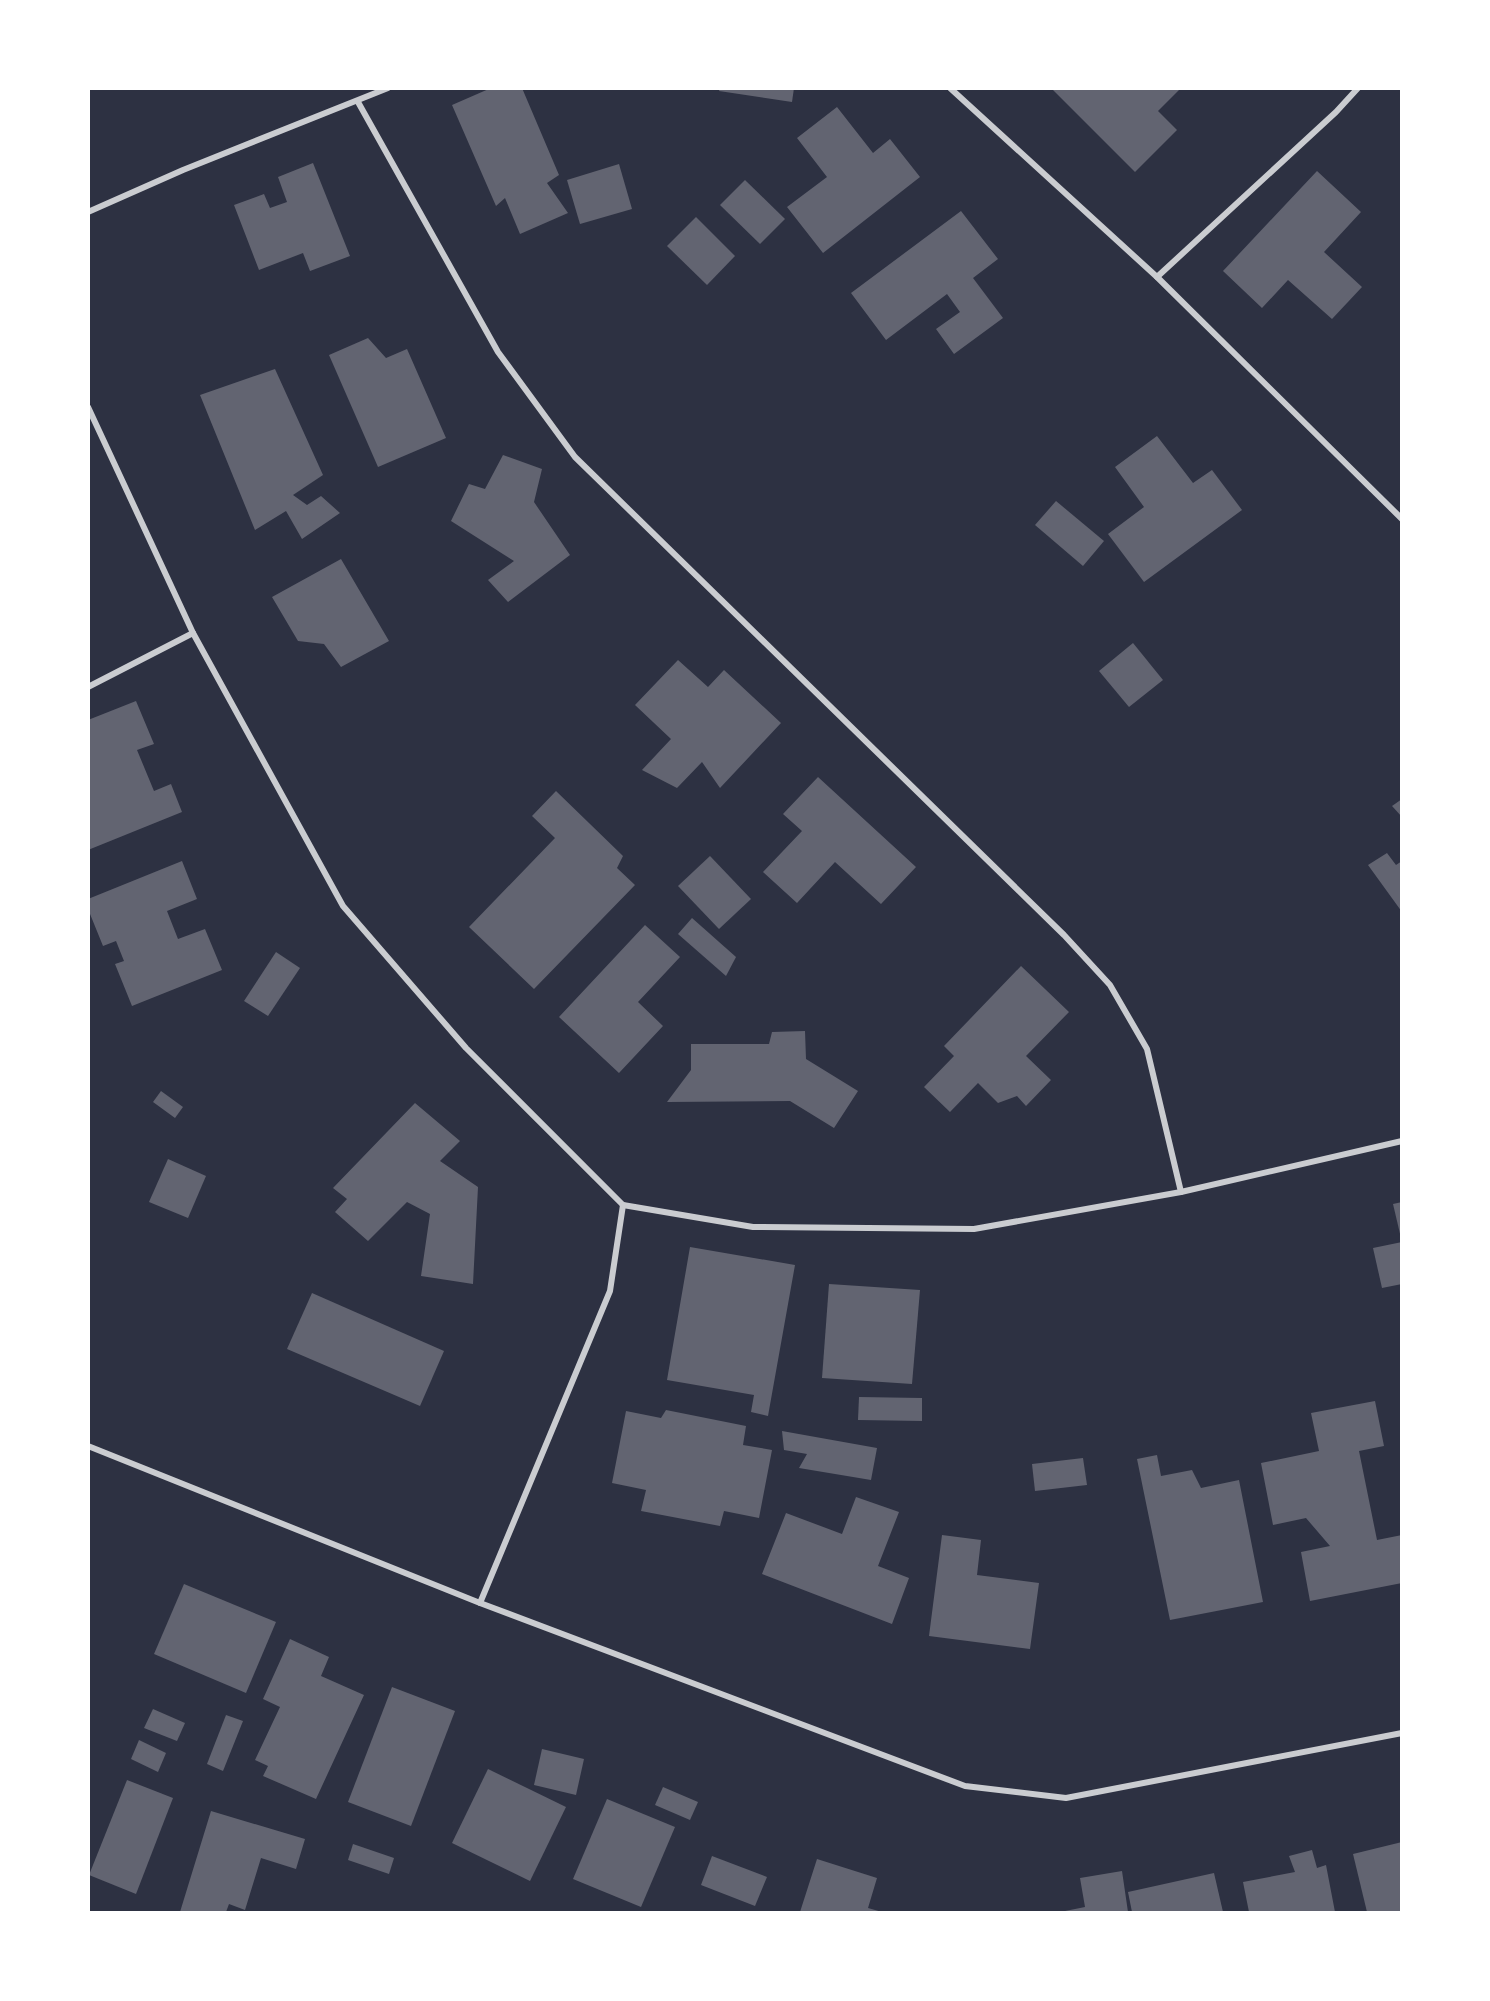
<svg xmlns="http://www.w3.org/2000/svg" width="1490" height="2001" font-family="Montserrat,sans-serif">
<rect width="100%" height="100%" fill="#2d3142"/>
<g fill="#626471">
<polygon points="491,88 522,88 559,175 547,183 568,213 520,234 505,198 496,206 452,105"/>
<polygon points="720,88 794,88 792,102 719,91"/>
<polygon points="1051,88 1181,88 1158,111 1177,130 1135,172"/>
<polygon points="837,107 873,153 890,139 920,177 823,253 787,207 827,177 797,138"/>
<polygon points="313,163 350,256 310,271 303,253 259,270 234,205 264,194 270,208 287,202 278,177"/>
<polygon points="619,164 632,209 580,224 567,180"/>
<polygon points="1317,171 1361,212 1324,252 1362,287 1332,319 1288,280 1262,308 1223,271"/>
<polygon points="745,180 785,219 760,244 720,205"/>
<polygon points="961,211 998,259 973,278 1003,318 954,354 936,329 960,312 947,294 886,340 851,293"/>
<polygon points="696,217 735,256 707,285 667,246"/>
<polygon points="368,338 386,358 407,349 446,438 378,467 329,355"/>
<polygon points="275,369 323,475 293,495 307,505 321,496 340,513 302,539 286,511 255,530 200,395"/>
<polygon points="1157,436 1193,483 1212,470 1242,510 1144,582 1108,534 1144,507 1115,467"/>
<polygon points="503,455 542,469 534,502 570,555 508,602 488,580 514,561 451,521 469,484 485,489"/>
<polygon points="1056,501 1104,541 1083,566 1035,525"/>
<polygon points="341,559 389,641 341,667 324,644 298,641 272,597"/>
<polygon points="1133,643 1163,680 1129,707 1099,671"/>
<polygon points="678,660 708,687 724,670 781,723 720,788 702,762 677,788 642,770 671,739 635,705"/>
<polygon points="136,701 154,744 137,750 154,791 171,784 182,812 88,850 88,720"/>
<polygon points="818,777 916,867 881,904 835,862 797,903 763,872 802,831 783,814"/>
<polygon points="556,791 623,856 617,868 635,885 534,989 469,927 555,838 532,816"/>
<polygon points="1402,799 1402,817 1392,806"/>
<polygon points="1387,853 1396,865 1402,861 1402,912 1368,865"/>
<polygon points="710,856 751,899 719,929 678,886"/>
<polygon points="182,861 197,899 167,911 178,939 205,929 222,970 132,1006 115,964 124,961 116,941 103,946 88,909 88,899"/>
<polygon points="692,918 736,957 726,976 678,934"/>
<polygon points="645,925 680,957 638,1002 663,1026 619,1073 559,1017"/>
<polygon points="276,952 300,968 268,1016 244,1001"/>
<polygon points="1021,966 1069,1012 1026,1056 1051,1080 1026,1106 1017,1096 998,1103 978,1083 950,1112 924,1087 954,1056 944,1046"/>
<polygon points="805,1031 806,1059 858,1091 834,1128 790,1101 667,1102 691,1070 691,1044 769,1044 772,1032"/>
<polygon points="161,1091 183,1107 175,1118 153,1102"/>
<polygon points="415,1103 460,1141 440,1161 478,1187 473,1284 421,1276 430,1214 407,1202 368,1241 335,1212 347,1199 333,1188"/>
<polygon points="168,1159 206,1176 188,1218 149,1202"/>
<polygon points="1402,1202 1402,1238 1401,1238 1393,1204"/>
<polygon points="1402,1242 1402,1284 1382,1288 1373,1248"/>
<polygon points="690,1247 795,1265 768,1416 751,1412 754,1395 667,1380"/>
<polygon points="829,1284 920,1290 912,1384 822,1378"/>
<polygon points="312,1293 444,1351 420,1406 287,1349"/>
<polygon points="859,1397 922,1398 922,1421 858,1420"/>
<polygon points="1375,1401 1384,1446 1359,1451 1377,1540 1402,1535 1402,1583 1310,1601 1301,1552 1330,1546 1306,1518 1273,1525 1261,1463 1319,1451 1311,1413"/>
<polygon points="666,1410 746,1426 743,1445 772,1450 759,1518 724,1511 720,1526 641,1511 646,1490 612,1483 626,1411 661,1418"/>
<polygon points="782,1431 877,1448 871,1480 799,1468 807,1454 784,1450"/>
<polygon points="1157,1455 1161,1476 1192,1470 1201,1488 1239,1480 1263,1602 1170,1620 1137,1459"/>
<polygon points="1083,1458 1087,1485 1035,1491 1032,1464"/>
<polygon points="856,1497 899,1512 878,1566 909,1578 892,1624 762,1574 786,1513 842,1534"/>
<polygon points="942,1535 981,1540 977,1575 1039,1583 1030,1649 929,1636"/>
<polygon points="184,1584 276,1622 246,1693 154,1654"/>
<polygon points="290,1639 329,1657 321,1676 364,1695 316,1799 263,1776 268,1766 255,1760 280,1707 263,1699"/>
<polygon points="392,1687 455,1711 411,1826 348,1802"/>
<polygon points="153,1709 185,1723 177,1741 144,1728"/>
<polygon points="226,1715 243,1721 223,1771 207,1764"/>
<polygon points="139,1740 166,1753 158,1772 131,1759"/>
<polygon points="542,1749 584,1759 576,1795 534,1785"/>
<polygon points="488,1769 566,1807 530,1881 452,1843"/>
<polygon points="127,1780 173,1798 136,1894 89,1875"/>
<polygon points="663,1787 698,1802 690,1820 655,1805"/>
<polygon points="607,1799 675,1827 641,1907 573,1879"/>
<polygon points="211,1811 305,1839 296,1869 261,1858 245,1910 229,1904 226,1912 180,1912"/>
<polygon points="1402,1842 1402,1912 1367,1912 1353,1854"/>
<polygon points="353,1844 394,1858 389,1874 348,1860"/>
<polygon points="1312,1850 1317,1868 1326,1865 1335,1912 1249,1912 1243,1882 1295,1872 1289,1856"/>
<polygon points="712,1856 767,1877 755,1906 701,1885"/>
<polygon points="817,1859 877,1878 868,1908 882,1912 800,1912"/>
<polygon points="1122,1871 1128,1912 1060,1912 1085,1907 1080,1878"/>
<polygon points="1214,1873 1223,1912 1132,1912 1128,1892"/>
</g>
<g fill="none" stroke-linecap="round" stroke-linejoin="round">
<g stroke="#caccd0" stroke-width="6">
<polyline points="950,88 1157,277 1402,519"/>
<polyline points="358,102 498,352 575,457 1064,935 1110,985 1147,1049 1181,1192"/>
<polyline points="88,212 183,170 388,88"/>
<polyline points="1157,277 1336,112 1358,88"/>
<polyline points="88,407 193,633 343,906 466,1048 623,1205 753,1227 974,1229 1181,1192 1402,1141"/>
<polyline points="88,687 193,633"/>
<polyline points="88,1446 480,1603 965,1786 1066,1798 1402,1733"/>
<polyline points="480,1603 610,1291 623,1205"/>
</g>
</g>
<rect width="1490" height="2001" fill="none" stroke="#ffffff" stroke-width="180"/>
</svg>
